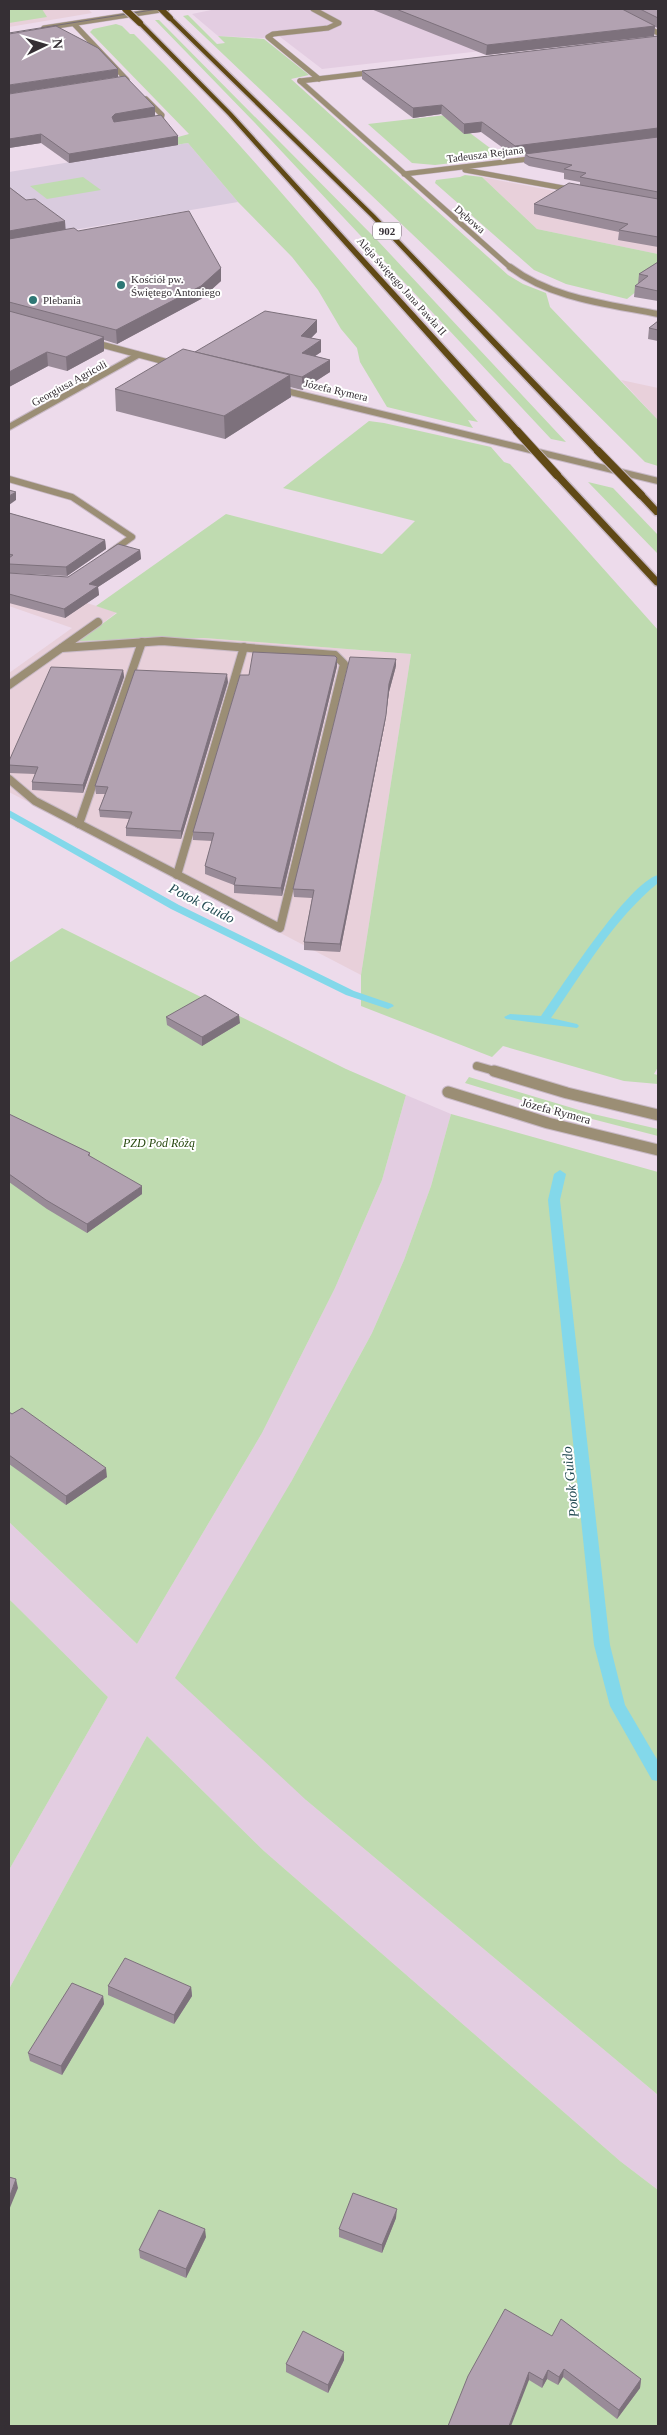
<svg xmlns="http://www.w3.org/2000/svg" width="667" height="2435" font-family="Georgia,serif">
<rect width="100%" height="100%" fill="#eddbeb"/>
<g fill="#e3cde1">
<polygon points="216,9 438,9 526,46 322,69 279,36 262,38 218,36 192,14"/>
<polygon points="406,1095 451,1114 431,1186 404,1260 372,1333 291,1482 306,1800 658,2095 658,2190 620,2161 264,1851 147,1736 9,1989 9,1870 108,1697 9,1599 9,1522 137,1644 262,1433 335,1288 382,1180"/>
</g>
<g fill="#e8d0da">
<polygon points="9,9 88,9 92,13 9,27"/>
<polygon points="482,177 658,211 658,254 537,229"/>
<polygon points="621,380 658,388 658,420"/>
<polygon points="12,581 117,612 80,641 204,638 411,654 361,975 9,792 9,673 72,628 9,606 9,582"/>
</g>
<polygon fill="#d9cbde" points="188,143 238,202 9,241 9,172"/>
<g fill="#bfdbb0">
<polygon points="9,9 42,9 47,17 9,23"/>
<polygon points="188,15 217,44 225,43 218,36 264,39 309,75 291,79 508,275 523,284 546,293 550,307 658,420 658,466 645,462 494,312 183,16"/>
<polygon points="155,20 159,20 378,241 566,442 551,439 255,123"/>
<path d="M 116,24 L 122,26 L 130,34 L 134,34 C 257,155 363,292 478,422 L 468,420 L 473,428 L 387,407 L 360,362 L 357,348 L 341,329 L 318,290 L 292,257 L 238,202 L 188,143 L 175,145 L 167,140 L 189,134 L 90,32 L 93,29 Z"/>
<polygon points="446,115 502,157 435,165 412,163 368,124"/>
<polygon points="465,175 482,177 537,229 658,254 658,274 627,299 566,284 534,270 435,183 436,180 460,177"/>
<polygon points="83,177 101,190 47,199 30,186"/>
<polygon points="369,421 384,423 491,447 504,462 510,464 658,630 658,1067 654,1074 658,1075 658,1084 624,1081 503,1046 492,1057 361,1006 361,975 411,654 204,638 79,641 117,613 96,606 226,514 382,554 415,521 283,488"/>
<polygon points="588,482 613,488 658,535 658,554"/>
<polygon points="62,928 346,1069 406,1095 382,1180 335,1288 262,1433 137,1644 9,1522 9,963"/>
<polygon points="469,1077 589,1113 658,1129 658,1136 534,1104 465,1083"/>
<polygon points="451,1114 658,1172 658,2095 306,1800 175,1678 291,1482 372,1333 404,1260 431,1186"/>
<polygon points="9,1599 108,1697 9,1870"/>
<polygon points="147,1736 264,1851 620,2161 658,2190 658,2426 9,2426 9,1989"/>
</g>
<g fill="none" stroke-linecap="round" stroke-linejoin="round">
<g fill="#83d8ea" fill-rule="evenodd">
<polygon points="9,810 179,905 354,991 392,1004 394,1006 388,1009 346,995 171,909 9,817"/>
<path d="M 658,875 L 658,883 C 613,920 584,971 551,1018 L 577,1024 L 579,1026 L 577,1028 L 506,1019 L 504,1017 L 510,1014 L 541,1016 C 561,988 628,883 658,875 Z"/>
<polygon points="560,1170 566,1174 560,1200 610,1645 625,1705 658,1761 658,1781 652,1780 610,1706 594,1645 548,1200 554,1174"/>
</g>
<g stroke="#c8b9c6" stroke-width="6">
<g id="service-far3">
<polyline points="313,9 339,23 328,28 273,34 268,37 319,79"/>
<polyline points="146,99 162,115 161,119 153,121"/>
</g>
</g>
<g stroke="#c8b9c6" stroke-width="8">
<polyline id="service-far2" points="9,479 72,497 132,537 111,552"/>
</g>
<g stroke="#c8b9c6" stroke-width="10">
<g id="service-far1">
<polyline points="9,685 98,622"/>
<polyline points="9,779 35,801 280,928 344,664 335,655 162,641 62,648"/>
<polyline points="79,824 142,642"/>
<polyline points="177,875 244,647"/>
<polyline points="477,1066 498,1072"/>
</g>
</g>
<g stroke="#c8b9c6" stroke-width="13">
<g id="service">
<polyline points="494,1071 567,1093 658,1115"/>
<polyline points="448,1092 548,1123 658,1150"/>
</g>
</g>
<g stroke="#c8b9c6" stroke-width="6">
<g id="minor-far1">
<polyline points="74,24 127,80"/>
<polyline points="643,25 658,33"/>
<polyline points="300,81 512,269"/>
<polyline points="300,81 376,72"/>
<polyline points="465,170 574,190"/>
<polyline points="404,174 537,158"/>
</g>
</g>
<g stroke="#c8b9c6" stroke-width="8">
<g id="minor">
<path d="M 510,267 C 552,299 608,304 658,314"/>
<polyline points="92,342 174,364"/>
<polyline points="278,389 658,481"/>
<polyline points="9,427 138,355"/>
</g>
</g>
<g stroke="#c8b9c6" stroke-width="6">
<polyline id="tertiary" points="44,28 167,9"/>
</g>
<g stroke="#c8b9c6" stroke-width="3">
<g id="primary">
<polygon points="168,17 172,17 375,215 601,449 601,453 595,453 371,217 168,19"/>
<polygon points="138,22 142,22 232,113 520,429 520,433 514,433 228,115 138,24"/>
<polygon points="554,473 560,473 658,578 658,586 655,585 554,477"/>
<polygon points="638,493 644,493 658,508 658,515 655,515 638,497"/>
</g>
</g>
<use href="#service-far3" stroke="#9b8e75" stroke-width="5"/>
<use href="#service-far2" stroke="#9b8e75" stroke-width="6"/>
<use href="#service-far1" stroke="#9b8e75" stroke-width="8"/>
<use href="#service" stroke="#9b8e75" stroke-width="11"/>
<use href="#minor-far1" stroke="#9b8e75" stroke-width="5"/>
<use href="#minor" stroke="#9b8e75" stroke-width="6"/>
<use href="#tertiary" stroke="#9b8e75" stroke-width="5"/>
<use href="#primary" fill="#604916" fill-rule="evenodd"/>
<polyline stroke="#766c75" stroke-width="1" points="9,33 158,9"/>
<g stroke="#c8b9c6" stroke-width="8" stroke-linecap="butt">
<g id="primary-bridge-far1">
<polyline points="125,9 140,23"/>
<polyline points="161,9 170,18"/>
</g>
</g>
<g stroke="#c8b9c6" stroke-width="10" stroke-linecap="butt">
<g id="primary-bridge">
<polyline points="517,431 557,475"/>
<polyline points="598,451 641,495"/>
</g>
</g>
<use href="#primary-bridge-far1" stroke="#604916" stroke-width="6"/>
<use href="#primary-bridge" stroke="#604916" stroke-width="8"/>
</g>
<g fill="#998b98">
<polygon points="371,9 658,9 658,28 655,27 654,36 486,55"/>
<polygon points="658,36 658,247 618,240 619,232 534,214 534,204 580,185 580,182 564,179 564,173 529,166 524,163 525,154 514,156 481,132 464,134 441,114 413,118 362,79 362,71"/>
<polygon points="9,94 155,107 155,116 178,136 178,145 69,163 41,143 9,148"/>
<polygon points="9,187 65,230 78,231 221,268 221,281 201,299 117,344 104,340 104,351 67,371 48,366 9,387"/>
<polygon points="658,262 658,301 634,297 635,286 638,284 639,274"/>
<polygon points="658,321 658,341 648,339 649,328"/>
<polygon points="317,332 311,338 321,340 321,352 315,356 330,360 330,372 302,390 290,387 291,397 225,439 116,411 115,389"/>
<polygon points="9,513 105,540 106,549 67,576 9,573"/>
<polygon points="140,550 141,559 98,587 99,595 65,618 9,603 9,573 68,577"/>
<polygon points="337,658 337,666 282,896 234,893 234,885 205,874 205,866 212,841 193,840 193,832"/>
<polygon points="396,666 389,692 385,722 340,952 304,950 304,942 312,898 294,897 293,889"/>
<polygon points="123,670 124,677 83,793 32,790 32,782 35,774 9,773 9,761"/>
<polygon points="228,682 181,839 126,836 126,828 129,819 100,817 99,810 105,794 96,794 95,786"/>
<polygon points="166,1017 240,1023 202,1046 167,1025"/>
<polygon points="9,1114 90,1153 90,1156 142,1194 87,1233 47,1209 9,1182"/>
<polygon points="9,1412 107,1477 66,1505 9,1464"/>
<polygon points="108,1986 191,1987 192,1996 174,2024 108,1995"/>
<polygon points="103,1996 104,2004 62,2075 30,2061 28,2053"/>
<polygon points="396,2218 382,2253 339,2237 339,2229"/>
<polygon points="206,2237 186,2278 140,2258 139,2250"/>
<polygon points="552,2336 641,2379 640,2388 617,2419 563,2377 558,2385 547,2379 542,2388 529,2380 448,2426"/>
<polygon points="344,2360 328,2393 286,2372 286,2364"/>
</g>
<g fill="#7d717c">
<polygon points="655,26 654,36 486,55 487,45"/>
<polygon points="118,69 118,77 9,94 9,85"/>
<polygon points="442,105 441,114 413,118 413,108"/>
<polygon points="155,107 155,116 113,126 112,117 115,114"/>
<polygon points="482,122 481,132 464,134 464,124"/>
<polygon points="658,128 657,138 514,156 515,146"/>
<polygon points="41,134 41,143 9,148 9,139"/>
<polygon points="178,136 178,145 69,163 69,154"/>
<polygon points="65,221 66,234 9,244 9,231"/>
<polygon points="221,268 221,281 201,299 117,344 116,330"/>
<polygon points="317,320 317,332 301,348 301,336"/>
<polygon points="104,337 104,351 67,371 66,357"/>
<polygon points="321,340 321,352 302,365 302,353"/>
<polygon points="47,352 48,366 9,387 9,372"/>
<polygon points="330,360 330,372 302,390 302,377"/>
<polygon points="290,375 291,397 225,439 224,416"/>
<polygon points="16,492 16,500 9,505 9,496"/>
<polygon points="105,540 106,549 67,576 66,567"/>
<polygon points="140,550 141,559 98,587 99,595 65,618 64,609 89,584"/>
<polygon points="337,658 337,666 282,896 281,888"/>
<polygon points="396,659 396,666 389,692 385,722 340,952 340,944 389,684"/>
<polygon points="123,670 124,677 83,793 83,785"/>
<polygon points="227,674 228,682 181,839 181,831"/>
<polygon points="239,1015 240,1023 202,1046 202,1037"/>
<polygon points="142,1186 142,1194 87,1233 87,1224"/>
<polygon points="106,1468 107,1477 66,1505 66,1496"/>
<polygon points="191,1987 192,1996 174,2024 174,2015"/>
<polygon points="103,1996 104,2004 62,2075 61,2066"/>
<polygon points="16,2179 18,2188 9,2210 9,2198"/>
<polygon points="397,2209 396,2218 382,2253 382,2245"/>
<polygon points="205,2229 206,2237 186,2278 186,2269"/>
<polygon points="344,2352 344,2360 328,2393 328,2385"/>
<polygon points="564,2369 563,2377 558,2385 559,2377"/>
<polygon points="548,2370 547,2379 542,2388 543,2380"/>
<polygon points="529,2372 529,2380 511,2426 509,2426"/>
<polygon points="641,2379 640,2388 617,2419 619,2410"/>
</g>
<g fill="#b2a2b1" stroke="#7d717c">
<polygon points="396,9 622,9 655,26 487,45"/>
<polygon points="640,9 658,9 658,18"/>
<polygon points="56,26 98,48 118,69 9,85 9,34"/>
<polygon points="658,36 658,128 515,146 482,122 464,124 442,105 413,108 362,71"/>
<polygon points="125,76 155,107 115,114 112,117 114,122 161,115 178,136 69,154 41,134 9,139 9,94"/>
<polygon points="658,137 658,192 580,177 586,173 564,169 572,165 529,157 525,154"/>
<polygon points="569,183 658,199 658,237 619,230 628,224 534,204"/>
<polygon points="9,187 26,200 35,199 65,221 9,231"/>
<polygon points="189,211 221,268 201,286 116,330 9,302 9,239 74,228 78,231"/>
<polygon points="658,262 658,291 635,286 648,276 639,274"/>
<polygon points="9,311 104,337 66,357 47,352 9,372"/>
<polygon points="265,311 317,320 301,336 321,340 302,353 330,360 302,377 195,352"/>
<polygon points="658,321 658,330 649,328"/>
<polygon points="183,349 290,375 224,416 115,389"/>
<polygon points="9,490 16,492 9,496"/>
<polygon points="9,513 105,540 66,567 9,564 9,558 13,555 9,554"/>
<polygon points="118,544 140,550 89,584 98,586 64,609 9,594 9,573 68,577"/>
<polygon points="253,652 335,656 337,658 281,888 234,885 236,878 205,866 214,833 193,832 240,675 249,675"/>
<polygon points="350,657 396,659 389,684 386,715 340,944 304,942 314,890 293,889"/>
<polygon points="51,667 123,670 83,785 32,782 38,767 9,765 9,761"/>
<polygon points="135,670 227,674 181,831 126,828 132,812 99,810 108,787 95,786"/>
<polygon points="205,995 239,1015 202,1037 166,1017"/>
<polygon points="9,1114 90,1153 88,1155 142,1186 87,1224 46,1200 9,1174"/>
<polygon points="22,1408 106,1468 66,1496 9,1455 9,1412 12,1414"/>
<polygon points="125,1958 191,1987 174,2015 108,1986"/>
<polygon points="72,1983 103,1996 61,2066 28,2053"/>
<polygon points="9,2177 16,2179 9,2198"/>
<polygon points="353,2193 397,2209 382,2245 339,2229"/>
<polygon points="159,2210 205,2229 186,2269 139,2250"/>
<polygon points="505,2309 552,2336 561,2319 641,2379 619,2410 564,2369 559,2377 548,2370 543,2380 529,2372 509,2426 448,2426 468,2376"/>
<polygon points="303,2331 344,2352 328,2385 286,2364"/>
</g>
<g fill="#2e7775" stroke="#fff" stroke-width="2">
<circle cx="121" cy="285" r="5"/>
<circle cx="33" cy="300" r="5"/>
</g>
<g text-anchor="middle" stroke-width="4" stroke-linejoin="round" paint-order="stroke">
<g font-size="11" fill="#352f34" stroke="#fff">
<text transform="translate(485 154) rotate(-7)" y="4">Tadeusza Rejtana</text>
<text transform="translate(470 219) rotate(41)" y="4">Dębowa</text>
<text transform="translate(402 286) rotate(48)" y="4">Aleja świętego Jana Pawła II</text>
<text transform="translate(69 383) rotate(-29)" y="4">Georgiusa Agricoli</text>
<text transform="translate(336 390) rotate(13)" y="4">Józefa Rymera</text>
</g>
<rect fill="#fff" stroke="#726d71" stroke-width="1" x="373" y="222.5" width="28" height="17" rx="4"/>
<g font-size="11" font-weight="bold" fill="#352f34">
<text x="387" y="235">902</text>
</g>
<g font-size="11" fill="#352f34" stroke="#fff" text-anchor="start">
<text x="131" y="283">Kościół pw.<tspan x="131" dy="13">Świętego Antoniego</tspan></text>
<text x="43" y="304">Plebania</text>
</g>
<g font-size="12" fill="#352f34" stroke="#fff">
<text transform="translate(556 1111) rotate(15)" y="4">Józefa Rymera</text>
</g>
<g font-size="12" font-style="italic" fill="#27480f" stroke="#fff">
<text x="159" y="1147">PZD Pod Różą</text>
</g>
<g font-size="14" font-style="italic" fill="#224a52" stroke="#fff">
<text transform="translate(202 903) rotate(27)" y="5">Potok Guido</text>
<text transform="translate(570 1482) rotate(-96)" y="5">Potok Guido</text>
</g>
</g>
<rect width="667" height="2435" fill="none" stroke="#352f34" stroke-width="20"/>
<g transform="translate(45 45) rotate(85)" stroke="#ffffff" stroke-width="4" paint-order="stroke">
<path d="M0-4L9 19L0 12L-9 19Z" fill="#352f34"/>
<text y="-8" font-size="14" font-weight="bold" text-anchor="middle" fill="#352f34">N</text>
</g>
</svg>
